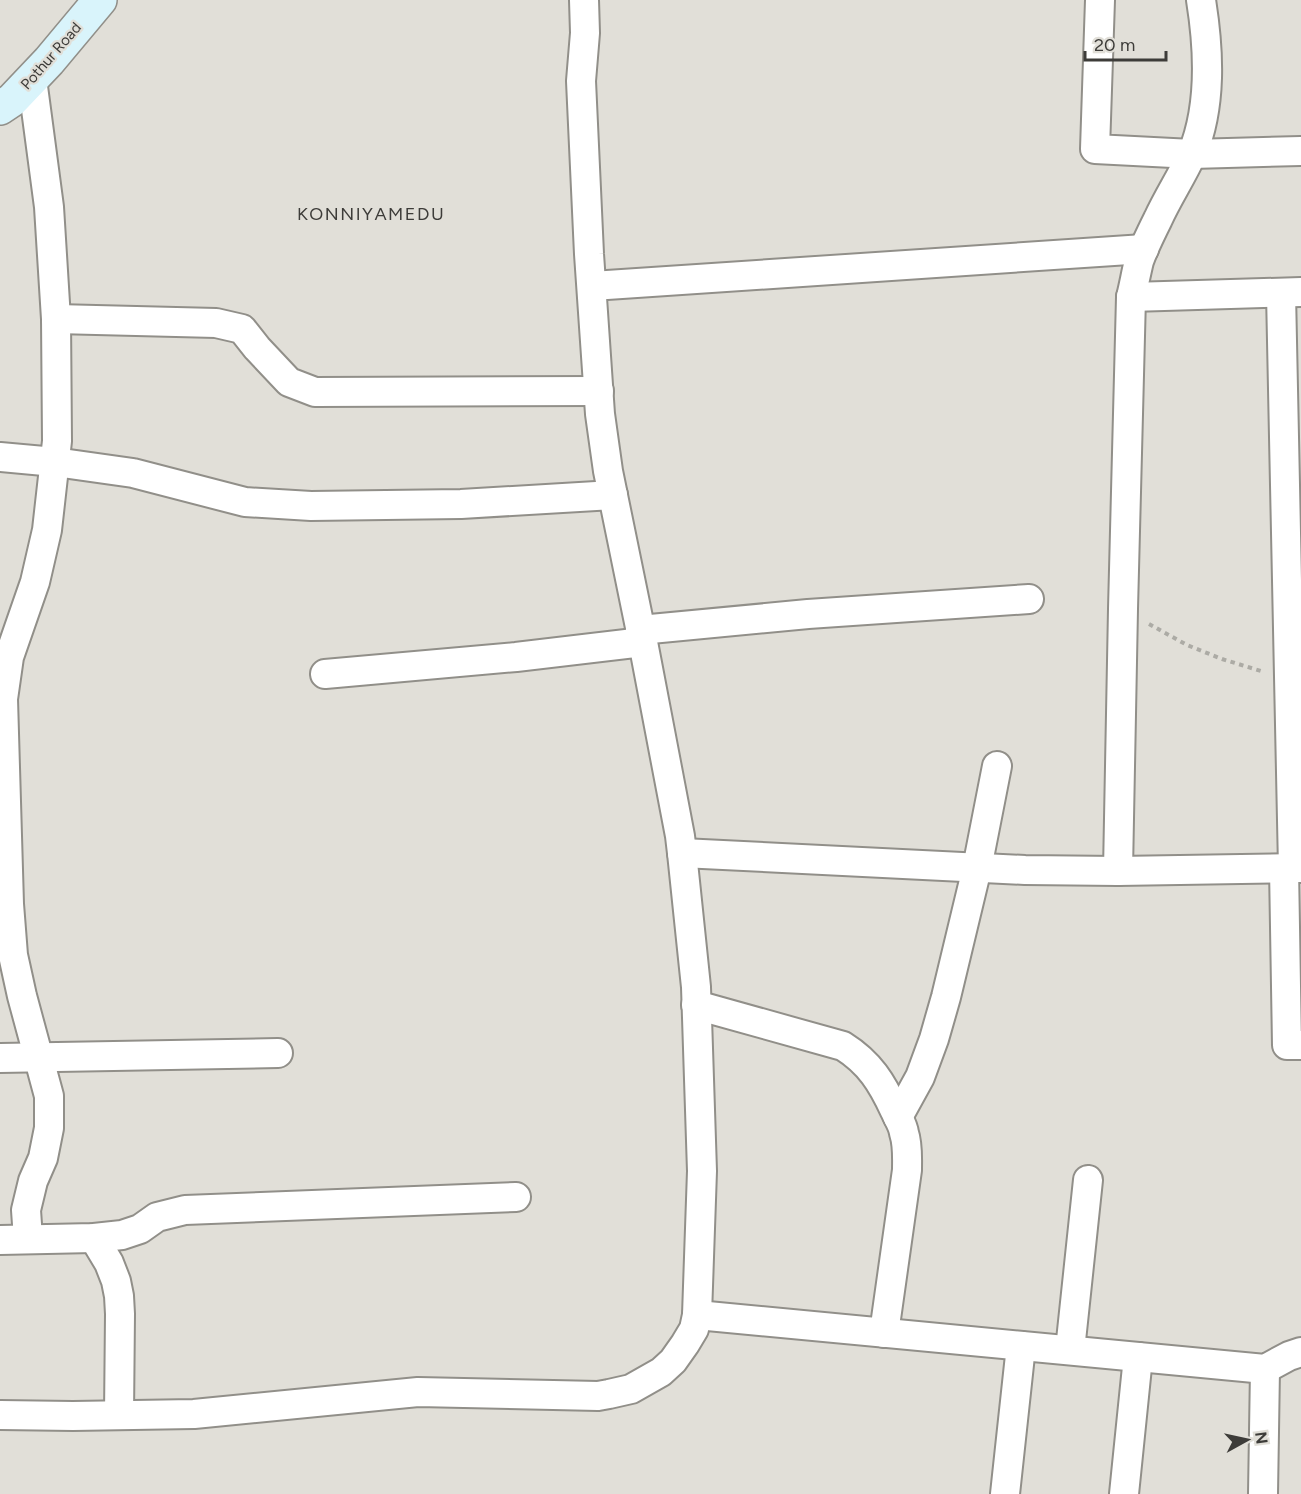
<svg xmlns="http://www.w3.org/2000/svg" width="1301" height="1494" font-family="Figtree,sans-serif">
<rect width="100%" height="100%" fill="#e1dfd8"/>
<g fill="none" stroke-linecap="round" stroke-linejoin="round">
<g stroke="#918f89" stroke-width="32">
<g id="street">
<polyline points="1100,0 1095,149 1192,154 1301,151"/>
<polyline points="592,286 1144,249"/>
<polyline points="1281,293 1293,868"/>
<polyline points="1131,297 1301,292"/>
<polyline points="56,319 216,323 242,329 257,348 289,382 315,392 599,391"/>
<polyline points="0,457 55,462 133,473 245,502 311,506 461,504 613,495"/>
<polyline points="640,630 808,614 1029,599"/>
<polyline points="325,674 516,657 643,642"/>
<polyline points="682,853 1025,870 1118,871 1301,868"/>
<polyline points="1284,868 1287,1045 1301,1045"/>
<path d="M 1118,871 L 1123,609 L 1131,297 C 1134,285 1136,273 1139,261 C 1144,247 1151,233 1158,219 C 1168,197 1182,176 1192,154 C 1212,106 1209,50 1201,0"/>
<path d="M 696,1005 L 843,1046 C 870,1063 882,1083 895,1111 C 898,1118 903,1125 904,1133 C 908,1145 907,1158 907,1170 L 884,1333"/>
<polyline points="0,1058 278,1053"/>
<polyline points="898,1117 920,1077 934,1039 946,997 977,868 997,766"/>
<polyline points="94,1238 109,1263 116,1281 119,1296 120,1314 119,1415"/>
<polyline points="28,1239 26,1210 33,1181 43,1158 49,1128 49,1096 22,996 13,955 9,904 3,699 9,657 35,582 47,530 57,441 56,319 49,207 32,79"/>
<polyline points="0,1240 94,1238 122,1235 140,1229 157,1217 185,1210 516,1197"/>
<polyline points="697,1315 1265,1369 1289,1356 1301,1352"/>
<polyline points="1070,1350 1088,1180"/>
<polyline points="0,1415 73,1416 194,1414 418,1392 598,1396 609,1394 631,1389 661,1372 673,1361 685,1344 694,1329 697,1315 702,1171 696,987 682,853 680,836 643,642 608,471 600,414 589,254 581,81 585,33 584,0"/>
<polyline points="1005,1494 1021,1346"/>
<polyline points="1124,1494 1138,1357"/>
<polyline points="1263,1494 1265,1369"/>
</g>
</g>
<g stroke="#918f89" stroke-width="36">
<polyline id="secondary" points="0,108 12,100 49,61 100,0"/>
</g>
<polyline stroke="#acaba5" stroke-width="4" stroke-dasharray="4.5 4.5" stroke-linecap="butt" points="1149,624 1187,645 1222,659 1261,671"/>
<use href="#street" stroke="#fff" stroke-width="28"/>
<use href="#secondary" stroke="#d9f4fb" stroke-width="33"/>
</g>
<g text-anchor="middle" stroke-width="4.5" stroke-linejoin="round" paint-order="stroke">
<g font-size="15" fill="#3d3c39" stroke="#e1dfd8">
<text transform="translate(51 56) rotate(-49)" y="5">Pothur Road</text>
</g>
<g font-size="18" letter-spacing="1.5" fill="#3d3c39" stroke="#e1dfd8">
<text x="371" y="220">KONNIYAMEDU</text>
</g>
</g>
<g transform="translate(1247 1440) rotate(82)" stroke="#e1dfd8" stroke-width="4.5" paint-order="stroke">
<path d="M0-4.5L10 22L0 15L-10 22Z" fill="#3d3c39"/>
<text y="-9" font-size="16" font-weight="bold" text-anchor="middle" fill="#3d3c39">N</text>
</g>
<path d="M1085 51v9h81v-9" fill="none" stroke="#3d3c39" stroke-width="3"/>
<text x="1094" y="51" font-size="18" fill="#3d3c39" stroke="#e1dfd8" stroke-width="4.5" paint-order="stroke">20 m</text>
</svg>
